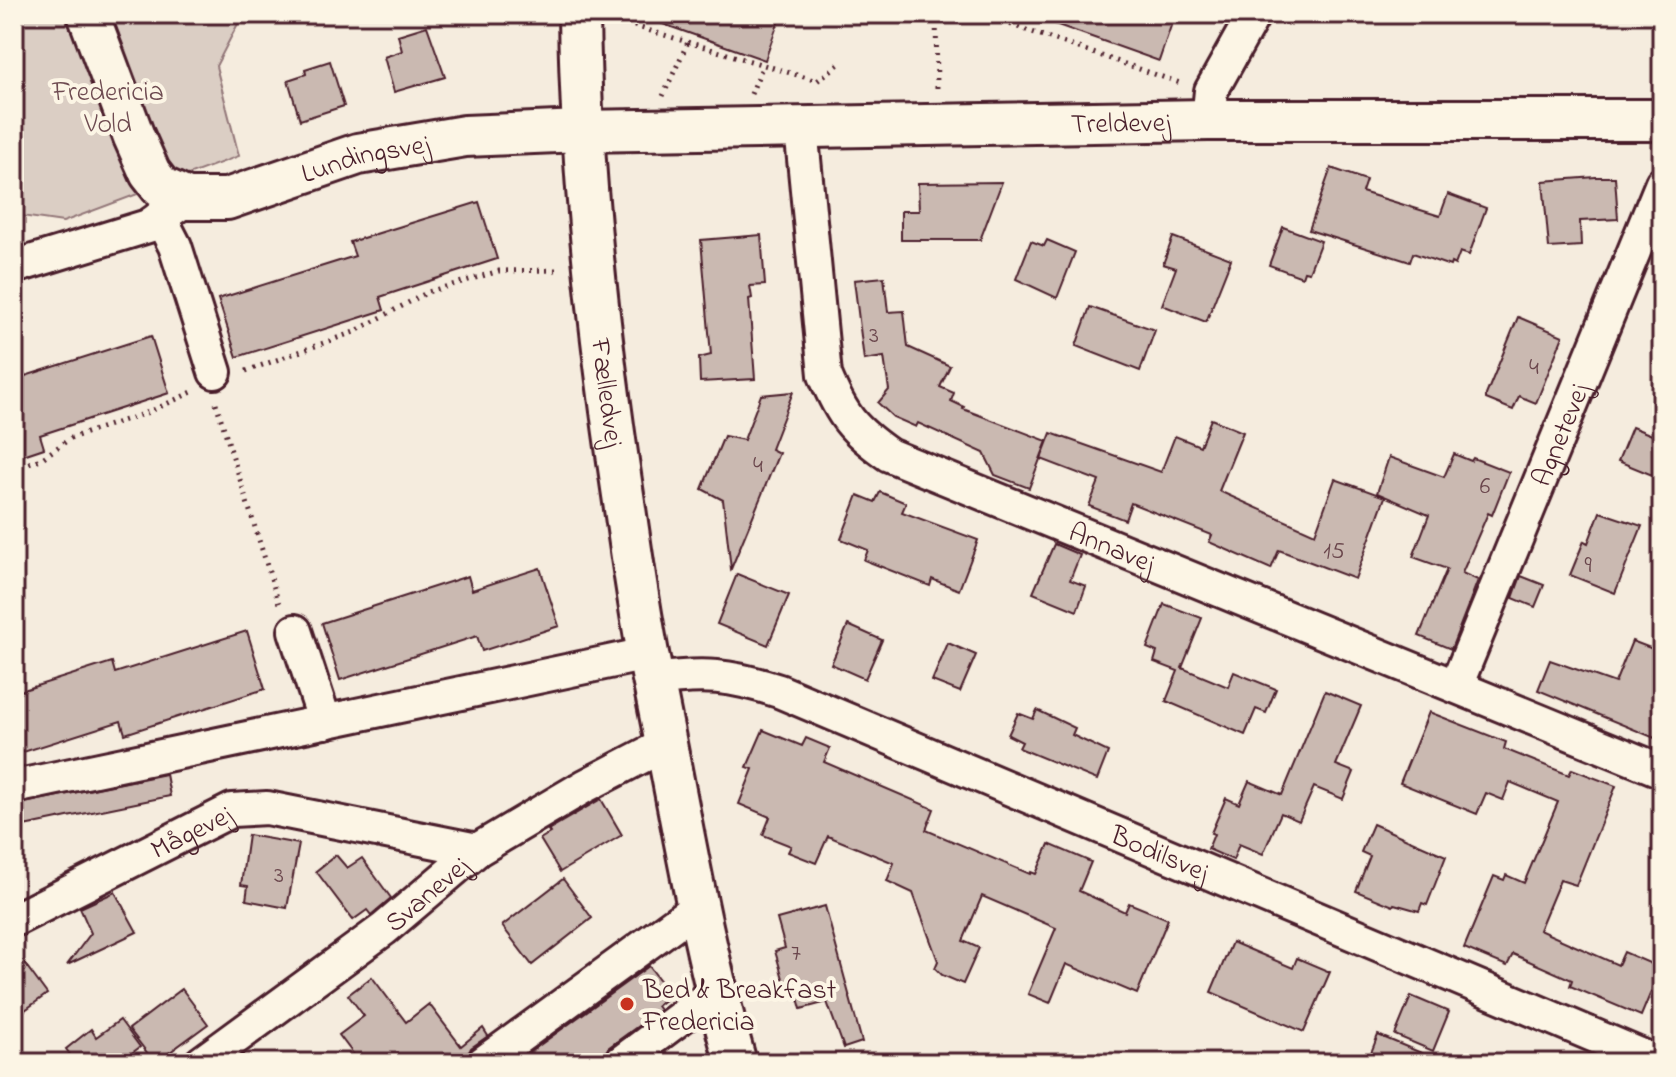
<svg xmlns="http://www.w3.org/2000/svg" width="1676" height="1077" font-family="'Indie Flower',sans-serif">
<rect width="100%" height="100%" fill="#f5ecde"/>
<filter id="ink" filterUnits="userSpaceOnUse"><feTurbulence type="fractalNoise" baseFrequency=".0125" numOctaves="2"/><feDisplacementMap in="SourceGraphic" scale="16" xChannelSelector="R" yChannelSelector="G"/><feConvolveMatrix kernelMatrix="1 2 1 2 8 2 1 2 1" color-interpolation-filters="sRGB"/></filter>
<g filter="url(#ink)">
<polygon fill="#dbcec4" stroke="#927678" stroke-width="2" points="14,14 243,14 216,66 239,156 63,222 14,215"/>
<g fill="#cab9b1" stroke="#4a1f2b" stroke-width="2">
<polygon points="647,14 781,14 765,60 646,18"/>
<polygon points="1038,14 1175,14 1159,61 1038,18"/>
<polygon points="427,26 445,77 394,92 384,57 402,51 398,35"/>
<polygon points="330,61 344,106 300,120 288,80 306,74 305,69"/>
<polygon points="1331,168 1366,180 1362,192 1440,216 1448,194 1486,208 1469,255 1460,252 1455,265 1451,263 1450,266 1413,253 1410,262 1309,230"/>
<polygon points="1596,177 1615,177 1618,219 1580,221 1581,246 1549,248 1543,181"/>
<polygon points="1002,182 980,240 901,240 901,211 919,211 918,183"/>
<polygon points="479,202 497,259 380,297 384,310 237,357 218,299 355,256 350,242"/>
<polygon points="1283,227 1321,241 1309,272 1304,271 1302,277 1269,265"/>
<polygon points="761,235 765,285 750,286 752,298 749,299 755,379 700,382 699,358 711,355 701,240"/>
<polygon points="1173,237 1231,259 1206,322 1162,305 1176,268 1163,264"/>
<polygon points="1047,240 1075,252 1057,298 1016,279 1031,241 1044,246"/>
<polygon points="884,277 888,312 904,311 908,347 950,366 940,387 954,393 951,401 964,407 963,409 1047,441 1029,488 995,475 984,453 918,423 916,427 893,417 878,403 889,390 884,357 864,360 854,280"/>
<polygon points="1090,307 1155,330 1140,371 1076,346"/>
<polygon points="1518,317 1563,336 1536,403 1519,396 1513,410 1486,399 1486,395"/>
<polygon points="151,336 169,393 40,435 44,448 14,458 14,371 20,370 22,377"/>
<polygon points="793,392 771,449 779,453 731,569 723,500 702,489 724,436 744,440 761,395"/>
<polygon points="1211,419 1243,432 1219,491 1315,534 1335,479 1385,497 1355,579 1279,550 1271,569 1209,542 1212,535 1131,503 1125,520 1089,506 1099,481 1041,459 1051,433 1161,472 1175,436 1200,446"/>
<polygon points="1632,427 1662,439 1662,479 1618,461"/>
<polygon points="1454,454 1471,461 1473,458 1509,472 1492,515 1488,513 1462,573 1478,580 1451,649 1419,636 1447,569 1413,557 1429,515 1377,493 1389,457 1444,477"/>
<polygon points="880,492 906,503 902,512 978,540 959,590 932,579 930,586 864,560 868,550 841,539 858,495 875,502"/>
<polygon points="1600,512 1642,526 1615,593 1570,575 1584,541 1588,543"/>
<polygon points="1054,544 1080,555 1070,580 1086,586 1077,611 1033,593"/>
<polygon points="540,568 559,626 482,651 477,636 340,680 322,623 468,576 472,590"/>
<polygon points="737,574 789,595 768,645 717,624"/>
<polygon points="1521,576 1544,585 1535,607 1513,598"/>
<polygon points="1164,604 1202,618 1182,668 1228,687 1234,672 1276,689 1266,713 1256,709 1245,735 1166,701 1178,671 1154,662 1157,652 1147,648"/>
<polygon points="848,625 882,640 865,679 831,664"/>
<polygon points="247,631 265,689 125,734 121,721 14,755 14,693 112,662 115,673"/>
<polygon points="1632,641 1661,652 1652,674 1662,678 1662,741 1538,690 1550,660 1615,683"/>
<polygon points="948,643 976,655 960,692 932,681"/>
<polygon points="1325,691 1361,706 1336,765 1354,772 1343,799 1314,787 1299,821 1281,813 1263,854 1239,844 1233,860 1208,849 1214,834 1211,833 1226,798 1239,804 1249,781 1282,795"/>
<polygon points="1037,710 1075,728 1072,735 1108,752 1097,780 1019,748 1022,742 1008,735 1018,713 1033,719"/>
<polygon points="1429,712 1506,742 1504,749 1569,775 1572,769 1616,786 1576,885 1560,880 1539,930 1618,965 1624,952 1661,968 1641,1016 1570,986 1572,980 1513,954 1507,966 1464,948 1494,876 1504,880 1506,875 1524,883 1558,802 1510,782 1503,800 1486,793 1477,814 1400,783"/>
<polygon points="763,730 802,746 806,738 830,748 824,762 934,809 926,830 1030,874 1031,872 1036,874 1049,844 1091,862 1079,891 1125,912 1129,903 1168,919 1137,994 1066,964 1050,1003 1028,994 1056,928 982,896 963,941 979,948 963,984 942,975 935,968 938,961 913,893 887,881 894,863 828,836 816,863 788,852 791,846 763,835 770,817 739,804 753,769 747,767"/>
<polygon points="166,774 170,796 14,828 14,805"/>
<polygon points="601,799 622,835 560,872 540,839 550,833 548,830"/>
<polygon points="1373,824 1446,856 1427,905 1422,903 1419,911 1394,904 1393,906 1356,891 1370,856 1361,852"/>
<polygon points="248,835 299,844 287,908 246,900 248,886 241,885"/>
<polygon points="336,855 347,868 362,858 391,898 371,915 367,910 353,920 316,871"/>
<polygon points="563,879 592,918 532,965 502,926"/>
<polygon points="115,892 137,932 67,965 91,933 80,908"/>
<polygon points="825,906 862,1042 844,1048 827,1002 801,1009 793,979 784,982 775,951 785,948 777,919"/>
<polygon points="1232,942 1293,968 1297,958 1330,972 1304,1032 1211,992"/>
<polygon points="14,949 47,994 14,1018"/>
<polygon points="649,966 671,995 657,1006 660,1010 608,1048 601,1063 515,1063"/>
<polygon points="372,977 406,1022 429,1004 461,1046 483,1028 488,1036 471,1048 464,1063 360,1063 339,1035 364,1016 348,995"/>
<polygon points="182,989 208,1024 155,1063 129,1029"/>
<polygon points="1411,996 1449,1012 1433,1051 1395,1035"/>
<polygon points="120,1020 140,1047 118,1063 61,1063 71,1056 66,1049 91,1029 96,1037"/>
<polygon points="1378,1035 1443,1062 1443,1063 1367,1063"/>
</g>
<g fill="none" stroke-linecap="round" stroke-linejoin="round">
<g stroke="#4a1f2b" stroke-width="38">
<g id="minor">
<polyline points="1208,120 1211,91 1254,14"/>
<path id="s1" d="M 801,128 L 825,375 C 842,416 853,430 889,455 L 1662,771"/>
<polyline points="160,217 175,246 215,372"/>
<polyline points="14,267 148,226 187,199"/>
<polyline points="295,631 325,722"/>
<path id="s2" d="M 653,680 C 704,673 730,675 779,691 L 1659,1063"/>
<path id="s3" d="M 1456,686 L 1662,183"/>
<polyline points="14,787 647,654"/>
<path id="s4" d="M 14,920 L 232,810 L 267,808 L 477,850"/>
<path id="s5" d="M 201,1063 L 384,929 L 477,850 L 585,786 L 664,745"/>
<polyline points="483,1063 696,908"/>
<polyline points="620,1063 715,992"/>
</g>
</g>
<g stroke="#4a1f2b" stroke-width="46">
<g id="tertiary">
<path id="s6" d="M 88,14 L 134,137 L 150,173 L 161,187 L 187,199 L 227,199 L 358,154 L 465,136 L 581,131 L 1208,120 L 1662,120"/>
<path id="s7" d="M 579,14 C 581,175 599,335 623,495 C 632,556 640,618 653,679 C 680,808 699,936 736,1063"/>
</g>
</g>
<g stroke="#4a1f2b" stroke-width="5" stroke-dasharray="2 6" stroke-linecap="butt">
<polyline points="936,14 937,89"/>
<polyline points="980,14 1180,83"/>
<polyline points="611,19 817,81 839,64"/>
<polyline points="751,94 763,65"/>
<polyline points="663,96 688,42"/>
<polyline points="246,371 354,332 428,292 499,271 560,270"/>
<polyline points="216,403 280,607"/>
<polyline points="14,468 41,459 71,438 149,412 192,392"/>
<polyline points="1655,1030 1662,1012"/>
</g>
<use href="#minor" stroke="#fcf5e5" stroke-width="32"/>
<use href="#tertiary" stroke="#fcf5e5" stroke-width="40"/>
</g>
</g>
<circle fill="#c8321e" stroke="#fcf5e5" stroke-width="3" cx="627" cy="1004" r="8"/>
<g text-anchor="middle" stroke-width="8" stroke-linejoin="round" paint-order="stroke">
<g font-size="24" fill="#6a464c">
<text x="874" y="342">3</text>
<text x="1534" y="374">4</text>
<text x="758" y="472">4</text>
<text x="1485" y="493">6</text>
<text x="1334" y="558">15</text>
<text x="1588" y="572">9</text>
<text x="279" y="882">3</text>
<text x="796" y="960">7</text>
</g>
<g font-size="28" fill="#6e4b51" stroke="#fcf5e5">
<text x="108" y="100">Fredericia<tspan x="108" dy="32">Vold</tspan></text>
</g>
<g font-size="28" fill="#4a1f2b" stroke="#fcf5e5">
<text dy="10" stroke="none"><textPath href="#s6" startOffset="1160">Treldevej</textPath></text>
<text dy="10" stroke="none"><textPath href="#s6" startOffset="402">Lundingsvej</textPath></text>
<text dy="10" stroke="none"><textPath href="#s7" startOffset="380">Fælledvej</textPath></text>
<text dy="10" stroke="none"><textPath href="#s3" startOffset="272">Agnetevej</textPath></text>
<text dy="10" stroke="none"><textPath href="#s1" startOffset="594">Annavej</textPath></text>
<text dy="10" stroke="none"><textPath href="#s4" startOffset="198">Mågevej</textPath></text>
<text dy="10" stroke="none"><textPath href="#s2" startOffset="542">Bodilsvej</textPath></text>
<text dy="10" stroke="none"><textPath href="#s5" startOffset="282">Svanevej</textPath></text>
</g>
<g font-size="28" fill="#4a1f2b" stroke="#fcf5e5" text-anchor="start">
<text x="643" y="998">Bed &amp; Breakfast<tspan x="643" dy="32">Fredericia</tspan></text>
</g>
</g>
<rect width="1676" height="1077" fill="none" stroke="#fcf5e5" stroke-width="48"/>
<rect x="24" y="24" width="1628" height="1029" fill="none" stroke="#4a1f2b" stroke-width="3" filter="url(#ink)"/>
</svg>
